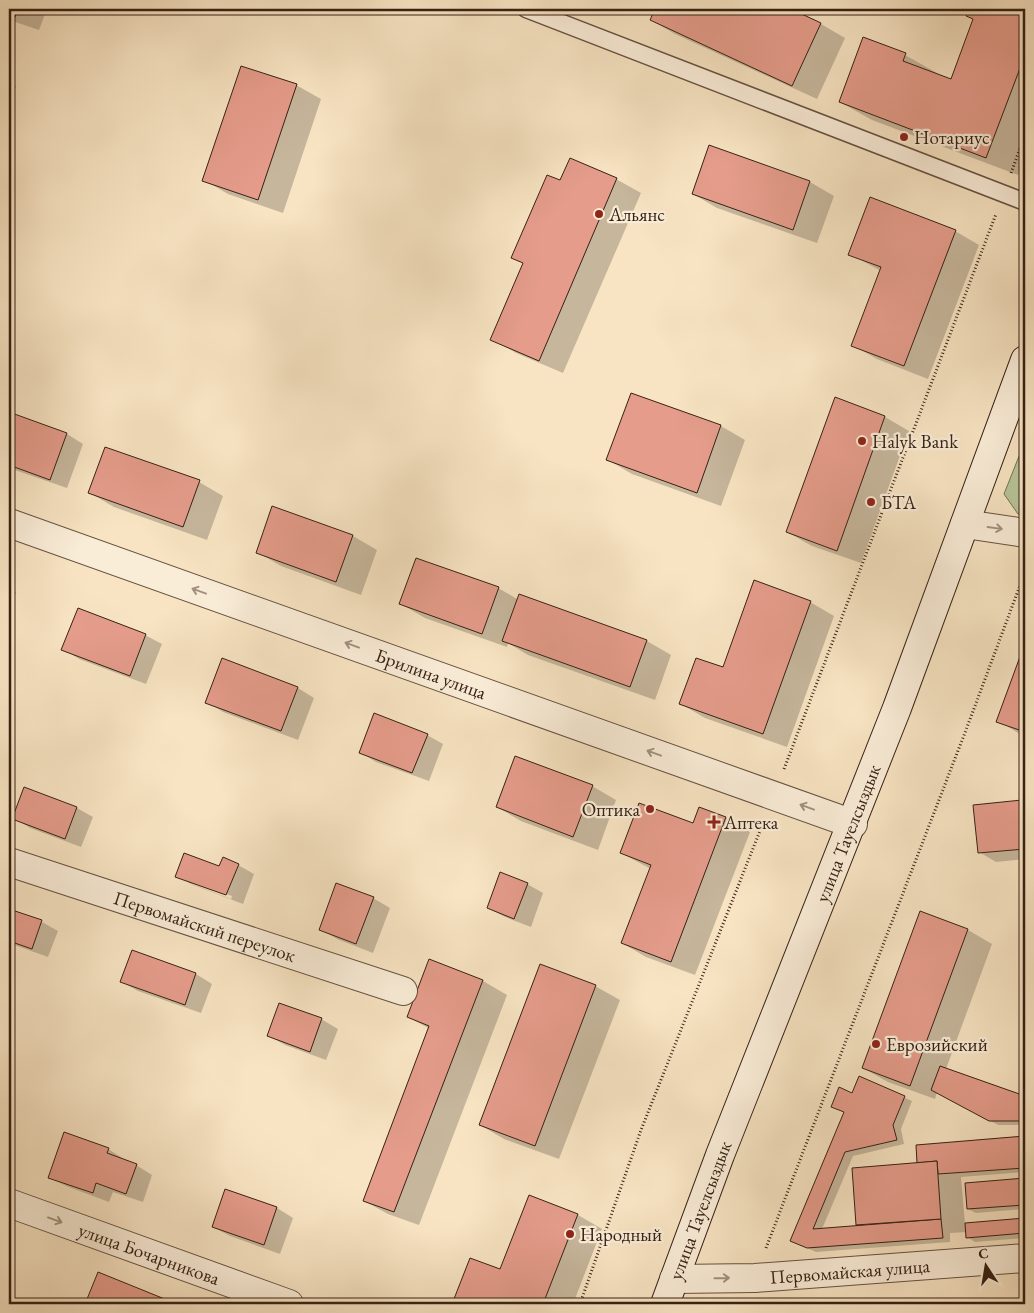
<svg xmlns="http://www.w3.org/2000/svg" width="1034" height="1313" font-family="'EB Garamond',serif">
<rect width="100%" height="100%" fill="#f8e4c3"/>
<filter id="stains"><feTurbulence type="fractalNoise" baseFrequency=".004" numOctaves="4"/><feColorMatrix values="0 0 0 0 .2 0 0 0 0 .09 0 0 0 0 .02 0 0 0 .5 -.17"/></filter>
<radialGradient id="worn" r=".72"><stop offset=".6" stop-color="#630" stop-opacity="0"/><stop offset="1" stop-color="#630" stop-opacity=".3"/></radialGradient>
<polygon fill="#b7c599" stroke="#767356" points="1025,441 1025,516 1018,514 1004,494"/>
<g fill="#0003" fill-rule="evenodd">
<polygon points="9,9 47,9 39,30 9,20"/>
<polygon points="656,9 772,9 784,14 788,9 821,24 845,38 817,99 675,34 651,20"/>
<polygon points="970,9 1025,9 1025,156 1018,175 872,120 840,102 905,55 937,73 936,75 951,81 974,20 968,16"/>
<polygon points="9,82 16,86 9,107"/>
<polygon points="296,85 321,99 283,213 228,194 204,180"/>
<polygon points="710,147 810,182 834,196 817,243 717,208 693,194"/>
<polygon points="616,179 641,193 563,373 516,353 492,339 524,264 512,257 561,182"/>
<polygon points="955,231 979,245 928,379 877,359 852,345 881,271 850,254"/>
<polygon points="631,394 721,426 745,440 721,506 632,474 608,460"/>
<polygon points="835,399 885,417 909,431 861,563 812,546 787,532"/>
<polygon points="9,414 67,434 83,444 67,488 9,468"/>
<polygon points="199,482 223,496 207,540 114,507 90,493"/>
<polygon points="273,508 353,536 377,550 361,595 281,566 257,552"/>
<polygon points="9,588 16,592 9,611"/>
<polygon points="498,588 519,600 520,596 647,641 671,655 655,700 528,655 508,643 507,647 425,618 401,604"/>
<polygon points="810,602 834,616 787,747 705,718 681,704"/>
<polygon points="145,635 162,644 146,684 79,659 63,649"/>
<polygon points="1025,646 1025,737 998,721"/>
<polygon points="223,660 298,688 314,698 298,740 223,712 207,702"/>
<polygon points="427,735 443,744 429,781 376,762 360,752"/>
<polygon points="592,786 616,800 598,850 521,821 497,807"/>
<polygon points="25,789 77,808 93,817 81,847 30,828 14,818"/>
<polygon points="9,795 12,797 9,806"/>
<polygon points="1021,802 1025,804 1025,859 996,862 979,852"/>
<polygon points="700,809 726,818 750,832 695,975 646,957 622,943 651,869 621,853 694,825"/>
<path d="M 238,865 L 254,874 L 243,904 L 193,885 L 177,876 ZM 192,882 L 232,896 L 231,899 L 192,884 Z"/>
<polygon points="527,884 543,893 531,927 505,917 488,908"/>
<polygon points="373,898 390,908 373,953 337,939 320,929"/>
<polygon points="9,910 42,922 58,931 48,957 9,943"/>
<polygon points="921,913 968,930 992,944 946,1069 1025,1097 1025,1125 998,1125 937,1092 935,1099 888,1082 863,1068"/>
<polygon points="133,952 196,974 212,984 201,1013 138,991 122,982"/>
<polygon points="483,981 507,995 419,1225 388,1214 364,1201 430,1029 408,1017"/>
<polygon points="595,986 620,1000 559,1159 504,1139 480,1125"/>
<polygon points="321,1019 338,1029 326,1060 285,1045 269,1036"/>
<polygon points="860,1078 912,1101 901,1129 904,1144 853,1156 822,1229 858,1226 853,1169 922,1164 918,1146 1025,1138 1025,1172 961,1177 965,1224 1025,1219 1025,1238 975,1242 967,1237 967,1232 950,1233 950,1242 816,1252 792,1241"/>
<polygon points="9,1120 14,1123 9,1138"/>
<polygon points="108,1149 124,1159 124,1161 136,1165 152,1175 143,1202 113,1192 109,1202 66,1186 49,1177"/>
<polygon points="1025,1179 1025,1209 976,1213 968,1209 966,1184"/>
<polygon points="226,1190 277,1208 293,1218 280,1254 230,1236 213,1227"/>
<polygon points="530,1197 578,1215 602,1229 573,1304 454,1304 471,1259 501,1271"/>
<polygon points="99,1274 173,1304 86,1304"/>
</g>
<g fill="#e59c8b" stroke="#362114">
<polygon points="9,9 18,9 15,17 9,15"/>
<polygon points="655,9 775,9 783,13 785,9 791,9 821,23 792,86 650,20"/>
<polygon points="969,9 1025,9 1025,55 986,158 839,102 863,37 906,53 903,61 951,79 973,19 966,16"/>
<polygon points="241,66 297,84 258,200 202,181"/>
<polygon points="709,145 810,181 793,230 692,194"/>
<polygon points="570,158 617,178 539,361 490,340 523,263 511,258 547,175 560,180"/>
<polygon points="870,197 956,230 904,366 851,346 881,267 848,255"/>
<polygon points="631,393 721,425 697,493 606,460"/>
<polygon points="835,397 885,416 837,551 786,532"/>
<polygon points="9,412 67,433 50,480 9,465"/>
<polygon points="105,447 200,480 183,527 88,493"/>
<polygon points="272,506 353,535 336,582 256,553"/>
<polygon points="416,558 499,587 482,634 399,604"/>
<polygon points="754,580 811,601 763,734 679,704 696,658 723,667"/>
<polygon points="519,594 647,640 630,687 502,641"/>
<polygon points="78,608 146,634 130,676 61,650"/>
<polygon points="1025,643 1025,732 996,722"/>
<polygon points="222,658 298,687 281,731 205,703"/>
<polygon points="374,713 428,734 412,773 359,753"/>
<polygon points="515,756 593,785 573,837 496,807"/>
<polygon points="24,787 77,807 65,839 12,819"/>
<polygon points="1022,800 1025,849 978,853 973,805"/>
<polygon points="639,803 693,823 699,807 726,817 671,962 621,943 651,865 620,853"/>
<polygon points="184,853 219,866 223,857 239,864 226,895 175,877"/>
<polygon points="500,872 528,883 514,919 487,908"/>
<polygon points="336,883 374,897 356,944 319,930"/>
<polygon points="9,909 42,920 32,949 9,941"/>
<polygon points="920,911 968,929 910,1086 862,1068"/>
<polygon points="132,950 196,973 185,1005 120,982"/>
<polygon points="429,959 483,980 394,1212 363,1201 429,1026 407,1017"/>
<polygon points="540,964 596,985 535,1146 479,1125"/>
<polygon points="279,1003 322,1018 310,1052 267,1036"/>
<polygon points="940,1066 1025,1096 1025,1121 989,1121 931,1090"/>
<polygon points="859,1076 905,1096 893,1125 897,1140 845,1152 813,1229 941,1219 943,1238 807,1248 790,1241 844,1112 831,1107 839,1087 852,1093"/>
<polygon points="64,1132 109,1148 107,1153 137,1164 126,1194 96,1183 93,1193 48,1178"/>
<polygon points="1025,1136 1025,1168 938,1174 937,1161 917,1163 916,1145"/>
<polygon points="937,1161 941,1219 856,1225 852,1168"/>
<polygon points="1025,1178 1025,1205 967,1209 965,1183"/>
<polygon points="225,1189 277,1207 264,1245 212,1227"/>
<polygon points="529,1195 578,1214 543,1304 452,1304 470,1258 500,1269"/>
<polygon points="1025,1218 1025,1233 966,1238 965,1223"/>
<polygon points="98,1272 177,1304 85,1304"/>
</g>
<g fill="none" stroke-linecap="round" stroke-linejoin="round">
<g stroke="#665240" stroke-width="19">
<polyline id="lane" points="526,9 1025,202"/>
</g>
<g stroke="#665240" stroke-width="30">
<g id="street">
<path id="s1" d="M 9,523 L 853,824"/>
<polyline points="965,524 1025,533"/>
<path id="s2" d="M 9,862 L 403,991"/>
<path id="s3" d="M 9,1203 L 289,1304"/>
<path id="s4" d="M 674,1279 L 755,1278 L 1025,1258"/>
</g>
</g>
<g stroke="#362114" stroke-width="30">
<g id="secondary">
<path id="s5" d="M 665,1304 L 720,1155 L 897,708 L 1025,360"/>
</g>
</g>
<g stroke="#362114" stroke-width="3" stroke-dasharray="1 2.5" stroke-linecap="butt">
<polyline points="1011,173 1025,135"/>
<polyline points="784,769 996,214"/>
<polyline points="766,1248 966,730 1025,572"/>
<polyline points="580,1304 641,1130 764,821"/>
</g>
<use href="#lane" stroke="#faedd8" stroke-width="16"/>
<use href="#street" stroke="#faedd8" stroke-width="28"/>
<use href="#secondary" stroke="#faedd8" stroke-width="28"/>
</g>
<defs><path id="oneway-shaft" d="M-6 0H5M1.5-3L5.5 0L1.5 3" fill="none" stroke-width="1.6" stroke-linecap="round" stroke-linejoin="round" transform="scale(1.25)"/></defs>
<g stroke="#a29180">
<use href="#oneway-shaft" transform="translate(995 528) rotate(8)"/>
<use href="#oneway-shaft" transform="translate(199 591) rotate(-160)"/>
<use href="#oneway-shaft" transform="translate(352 645) rotate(-160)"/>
<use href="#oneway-shaft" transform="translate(654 753) rotate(-160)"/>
<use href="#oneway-shaft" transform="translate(807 807) rotate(-160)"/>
<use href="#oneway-shaft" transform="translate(55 1220) rotate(20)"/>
<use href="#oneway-shaft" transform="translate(722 1278) rotate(-1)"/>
</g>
<g fill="#8f2418" stroke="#faedd8" stroke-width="2">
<circle cx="904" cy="137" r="5"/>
<circle cx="599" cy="214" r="5"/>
<circle cx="862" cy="441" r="5"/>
<circle cx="871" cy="502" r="5"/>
<circle cx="650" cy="809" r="5"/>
<path d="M711.5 814.5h5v5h5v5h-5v5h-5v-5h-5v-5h5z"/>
<circle cx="876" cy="1044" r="5"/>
<circle cx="570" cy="1234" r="5"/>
</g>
<g text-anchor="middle" stroke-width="4.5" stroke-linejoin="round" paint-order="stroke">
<g font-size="19" fill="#362114" stroke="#faedd8" text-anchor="start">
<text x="914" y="144">Нотариус</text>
<text x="609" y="221">Альянс</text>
<text x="872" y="448">Halyk Bank</text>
<text x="881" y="509">БТА</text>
<text x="640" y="816" text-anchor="end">Оптика</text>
<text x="724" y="829">Аптека</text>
<text x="886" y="1051">Еврозийский</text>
<text x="580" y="1241">Народный</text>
</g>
<g font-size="19" fill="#362114" stroke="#faedd8">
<text dy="7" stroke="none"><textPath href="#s1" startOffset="448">Брилина улица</textPath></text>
<text dy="7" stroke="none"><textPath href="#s5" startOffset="505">улица Тауелсыздык</textPath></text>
<text dy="7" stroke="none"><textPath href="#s2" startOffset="206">Первомайский переулок</textPath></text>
<text dy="7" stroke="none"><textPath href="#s5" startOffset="100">улица Тауелсыздык</textPath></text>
<text dy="7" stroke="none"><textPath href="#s3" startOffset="149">улица Бочарникова</textPath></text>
<text dy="7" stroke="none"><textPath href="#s4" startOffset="176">Первомайская улица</textPath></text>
</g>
</g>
<rect width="1034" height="1313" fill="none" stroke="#f8e4c3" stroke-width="30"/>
<rect x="10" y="10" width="1014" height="1293" fill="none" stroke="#362114" stroke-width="2.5"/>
<rect x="15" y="15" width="1004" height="1283" fill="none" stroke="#362114"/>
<g transform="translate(986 1266) rotate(348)" stroke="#faedd8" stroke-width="4" paint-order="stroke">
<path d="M0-4L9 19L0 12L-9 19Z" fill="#362114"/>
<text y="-8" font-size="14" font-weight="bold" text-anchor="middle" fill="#362114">С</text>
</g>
<rect width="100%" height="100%" filter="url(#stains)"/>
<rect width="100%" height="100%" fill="url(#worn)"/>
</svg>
